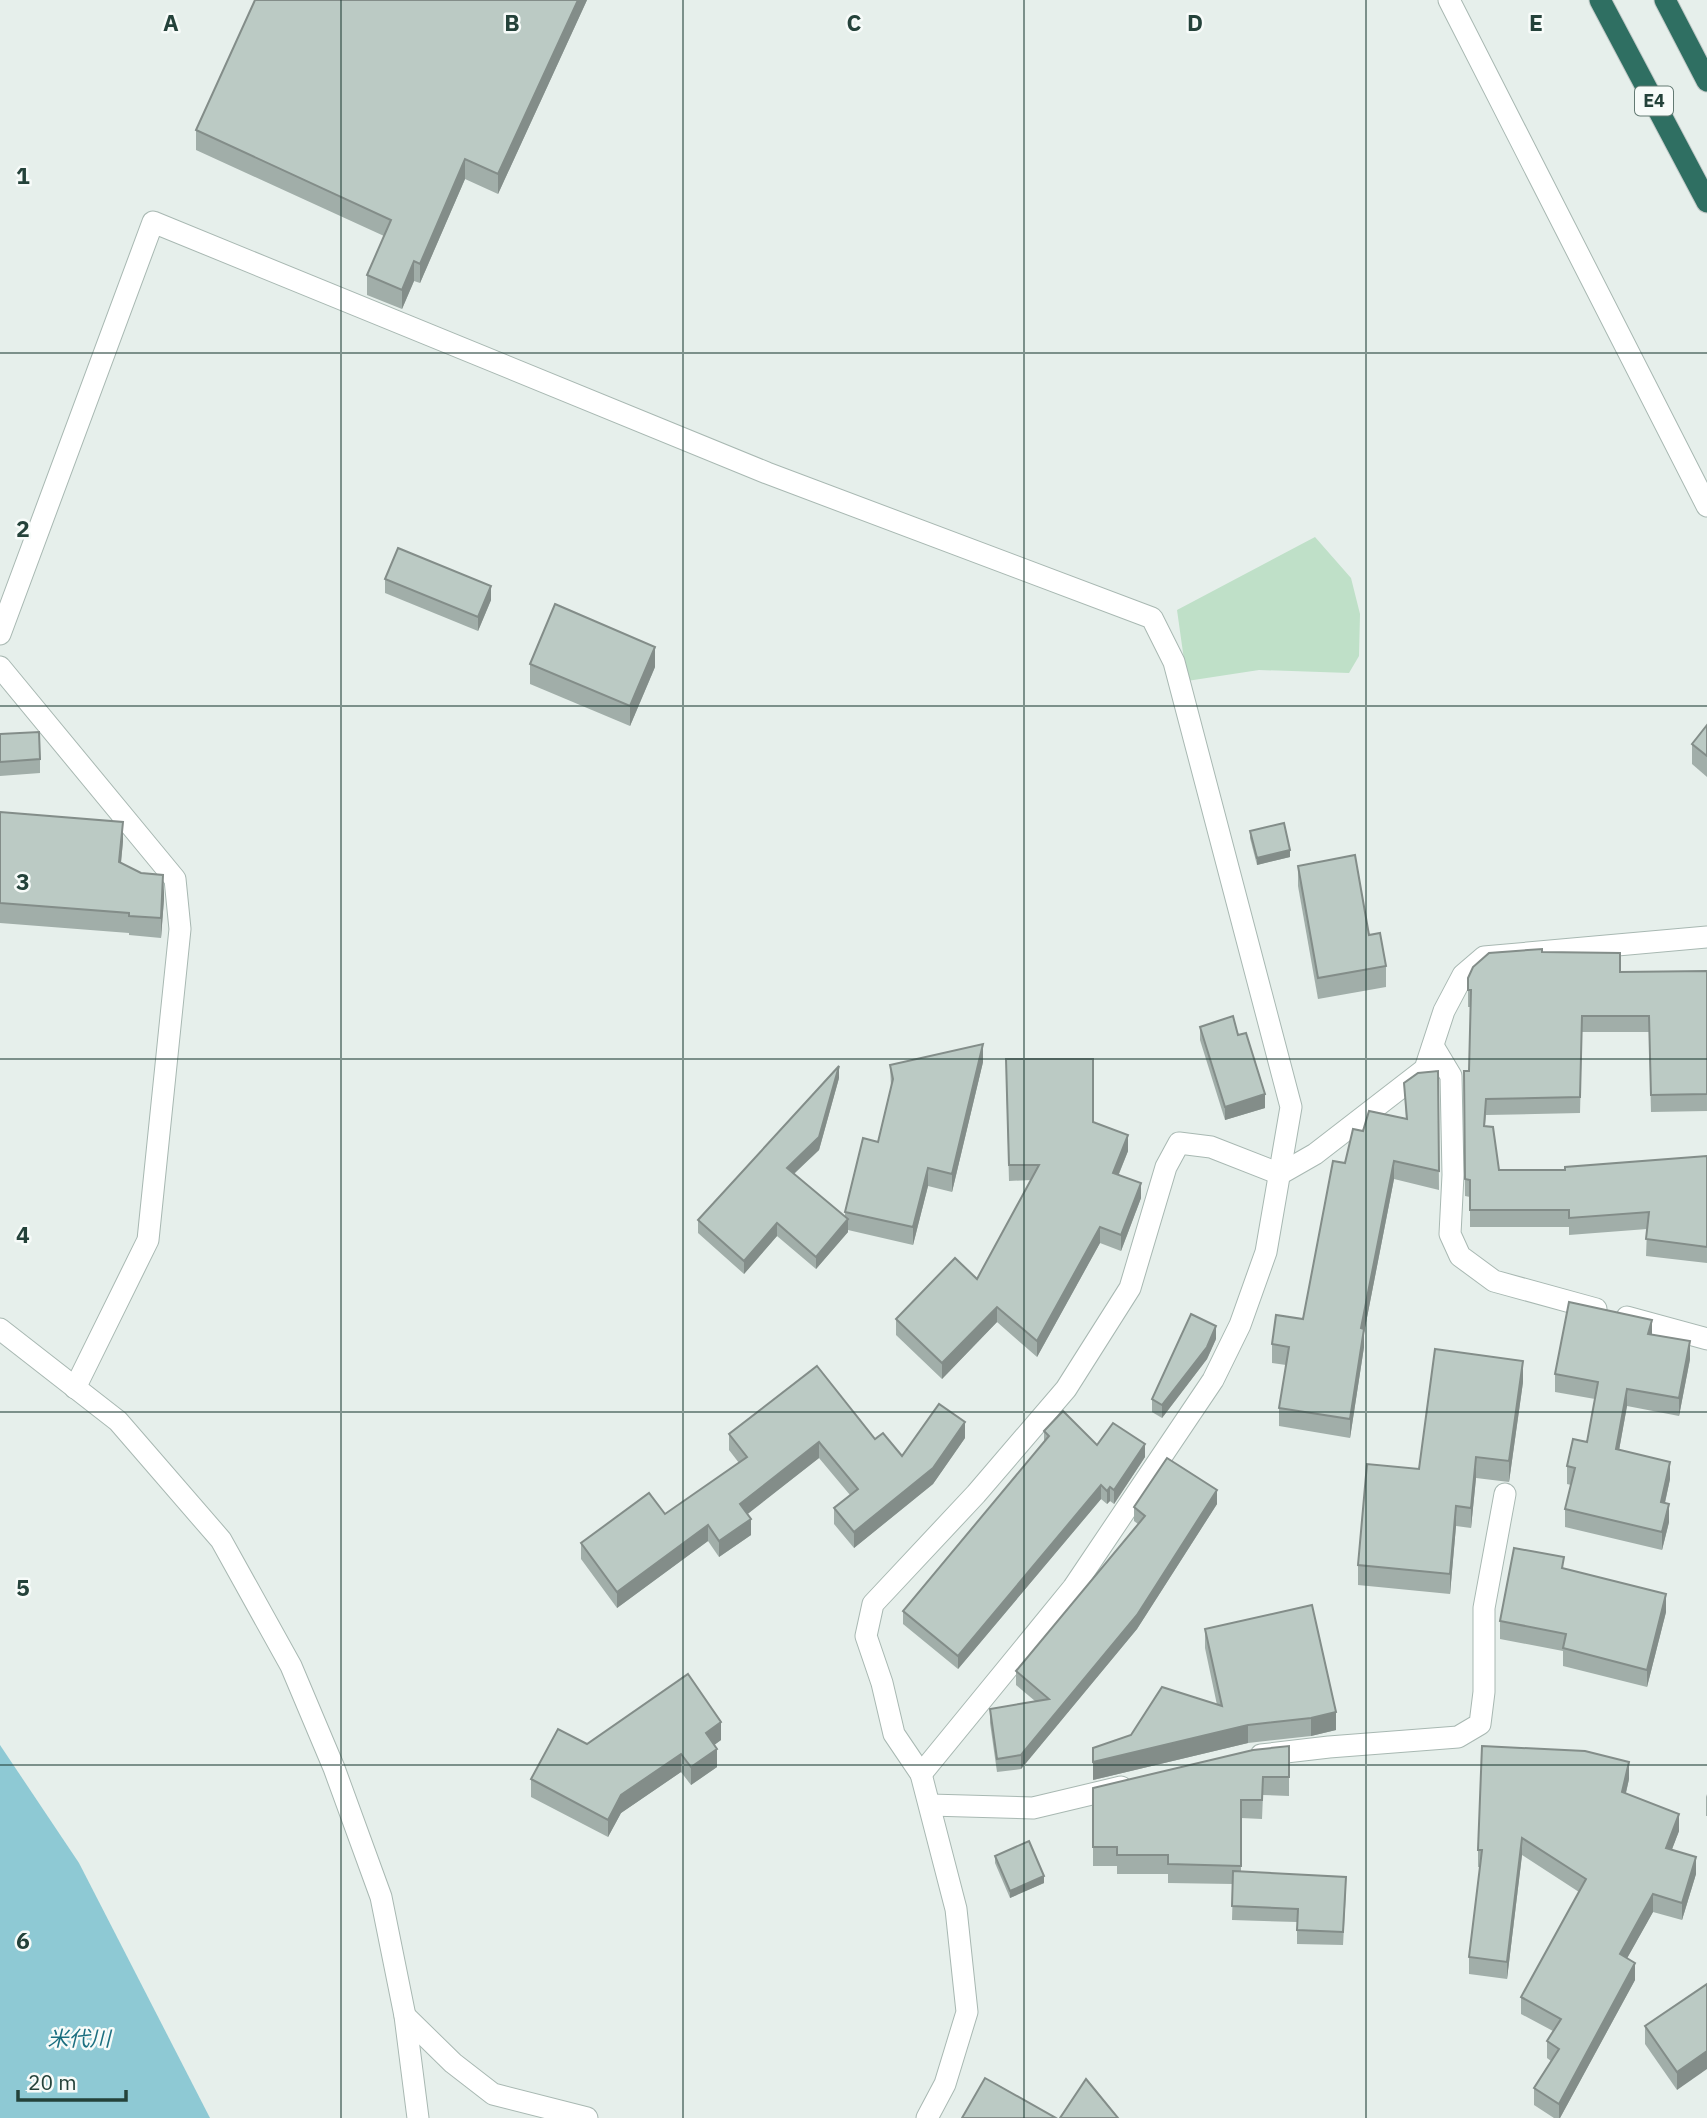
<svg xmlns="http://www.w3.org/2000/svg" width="1707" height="2118" font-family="'IBM Plex Sans','Noto Sans JP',sans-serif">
<rect width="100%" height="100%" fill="#e6efeb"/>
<polygon fill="#bfe0c8" points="1315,537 1351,578 1360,614 1359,656 1349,673 1259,670 1187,681 1177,610"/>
<polygon fill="#8ec9d4" points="0,1745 79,1863 210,2118 0,2118"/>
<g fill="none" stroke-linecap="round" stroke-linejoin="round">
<g stroke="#a8b8b2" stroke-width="23">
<g id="street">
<polyline points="1449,0 1707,506"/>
<polyline points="0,634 153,222 767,473 1152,618 1174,662 1291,1107 1266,1252 1240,1325 1213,1380 1073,1588 921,1774"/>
<polyline points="0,667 175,879 180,929 148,1240 75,1388"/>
<polyline points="1433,1046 1451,1076 1453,1175 1450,1234 1460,1256 1494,1281 1596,1309"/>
<polyline points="1627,1317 1707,1339"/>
<polyline points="0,1329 118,1421 221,1540 291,1666 334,1768 381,1897 405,2016 418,2118"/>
<polyline points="1261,1755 1329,1747 1458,1737 1480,1724 1484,1692 1484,1608 1505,1494"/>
<polyline points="930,1805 1033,1808 1121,1787"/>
<polyline points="405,2016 453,2063 493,2094 587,2118"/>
<polyline points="927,2118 945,2084 967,2012 956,1909 921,1774 894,1734 882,1683 866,1636 873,1604 976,1494 1066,1389 1130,1288 1166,1167 1179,1143 1211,1147 1280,1174 1315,1154 1425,1069 1444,1011 1463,975 1484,957 1707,937"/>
</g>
</g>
<g stroke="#c2cac8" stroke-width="23">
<g id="highway">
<polyline points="1600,0 1707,202"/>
<polyline points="1665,0 1707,81"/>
</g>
</g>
<use href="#street" stroke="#fff" stroke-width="21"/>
<use href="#highway" stroke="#2f6f62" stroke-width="21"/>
</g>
<g fill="#a1aea9">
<polygon points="587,0 498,194 465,179 420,283 414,281 402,309 367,295 367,275 384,236 196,150 196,130"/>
<polygon points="385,579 491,600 478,631 385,593"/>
<polygon points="530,664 655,667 630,726 530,684"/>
<polygon points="1707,725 1707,777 1692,764 1692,744"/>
<polygon points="0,734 40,759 40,773 0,776"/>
<polygon points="0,812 123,841 121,863 164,899 161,938 129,935 129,933 0,923"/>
<polygon points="1250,831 1290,857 1257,865 1250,838"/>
<polygon points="1298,866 1369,935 1386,966 1386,987 1318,999 1298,886"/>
<polygon points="1542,952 1620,972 1707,971 1707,1111 1651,1112 1649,1032 1582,1032 1580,1113 1486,1115 1485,1126 1499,1170 1565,1170 1707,1156 1707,1263 1646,1256 1647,1229 1569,1235 1569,1227 1470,1227 1470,1197 1465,1196 1464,1088 1469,1071 1471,1007 1468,1007 1468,978"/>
<polygon points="1200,1027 1238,1035 1265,1108 1225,1120 1200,1040"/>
<polygon points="983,1062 952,1192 928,1186 913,1245 848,1230 848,1232 816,1269 777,1236 744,1274 698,1233 698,1220 839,1078 819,1150 794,1174 845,1217 845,1212 878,1142 891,1087 890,1065"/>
<polygon points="1438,1071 1439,1190 1394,1179 1364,1333 1364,1347 1350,1438 1279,1426 1279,1408 1286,1365 1272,1363 1272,1344 1303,1319 1345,1163 1406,1119 1404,1083"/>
<polygon points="1006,1074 1093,1122 1128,1151 1119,1174 1141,1198 1121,1251 1100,1243 1037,1357 997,1322 942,1379 896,1335 896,1319 977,1279 1031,1180 1009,1181"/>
<polygon points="1652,1335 1690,1359 1679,1416 1627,1406 1619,1450 1670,1479 1665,1503 1669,1522 1662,1550 1565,1527 1565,1509 1571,1485 1567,1484 1567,1466 1587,1442 1595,1399 1555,1392 1555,1374"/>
<polygon points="1216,1339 1207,1359 1162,1418 1152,1412 1152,1399"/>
<polygon points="1523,1382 1509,1482 1476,1478 1471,1528 1456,1526 1450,1594 1358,1585 1358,1565 1419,1469"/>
<polygon points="1044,1431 1145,1457 1114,1504 1110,1501 1107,1504 1101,1499 958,1669 903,1624 903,1611 1044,1442"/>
<polygon points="729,1434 875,1439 902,1456 965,1438 933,1484 854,1548 834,1524 834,1508 850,1495 819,1458 747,1514 751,1535 719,1557 708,1541 617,1608 581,1559 581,1543 665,1514 739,1463 729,1450"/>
<polygon points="1217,1504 1137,1629 1021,1769 997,1772 990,1723 990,1709 1035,1701 1016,1685 1016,1671 1138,1524 1134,1521 1134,1507"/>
<polygon points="1564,1568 1666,1612 1647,1687 1563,1666 1563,1651 1500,1639 1500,1621"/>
<polygon points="1205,1629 1336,1730 1311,1736 1248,1743 1093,1780 1217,1705 1205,1648"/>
<polygon points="721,1740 714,1745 717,1767 691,1785 681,1772 621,1813 608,1837 531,1797 531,1779 587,1744"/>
<polygon points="1289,1746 1289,1796 1263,1795 1262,1819 1241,1818 1241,1872 1346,1891 1343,1945 1297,1944 1297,1922 1232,1920 1233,1884 1168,1883 1168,1874 1117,1874 1117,1866 1093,1866 1093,1788"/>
<polygon points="1629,1779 1626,1793 1679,1831 1672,1849 1696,1874 1682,1920 1653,1912 1627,1958 1635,1980 1560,2118 1554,2118 1534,2105 1534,2088 1551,2061 1547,2058 1547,2041 1553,2031 1521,2014 1521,1997 1579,1892 1522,1855 1507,1979 1469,1974 1469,1957 1480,1867 1478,1867 1478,1850"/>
<polygon points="1707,1794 1707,1816 1706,1816 1706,1797"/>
<polygon points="995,1856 1044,1883 1010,1898 995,1863"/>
<polygon points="1707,1984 1677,2090 1645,2044 1645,2026"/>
</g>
<g fill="#838d89">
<polygon points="578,0 587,0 498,194 498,174"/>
<polygon points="465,159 465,179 420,283 420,264"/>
<polygon points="414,261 414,281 402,309 402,290"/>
<polygon points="491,586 491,600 478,631 478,617"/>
<polygon points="655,647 655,667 630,726 630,706"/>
<polygon points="123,822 123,841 119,882 119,862"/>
<polygon points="1290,850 1290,857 1257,865 1257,858"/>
<polygon points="164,879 164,899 161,938 161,918"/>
<polygon points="983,1044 983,1062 952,1192 952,1174"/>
<polygon points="839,1066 839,1078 819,1150 787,1180 787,1168"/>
<polygon points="1265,1094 1265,1108 1225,1120 1225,1107"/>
<polygon points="1128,1135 1128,1151 1113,1188 1113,1173"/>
<polygon points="1394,1161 1394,1179 1364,1333 1364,1347 1350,1438 1350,1419 1361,1328"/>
<polygon points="928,1168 928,1186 913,1245 913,1227"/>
<polygon points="1141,1183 1141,1198 1121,1251 1121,1235"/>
<polygon points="848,1219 848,1232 816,1269 816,1257"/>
<polygon points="777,1223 777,1236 744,1274 744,1261"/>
<polygon points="1100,1227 1100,1243 1037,1357 1037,1341"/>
<polygon points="997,1307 997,1322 942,1379 942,1363"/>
<polygon points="1652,1320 1652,1338 1648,1334"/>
<polygon points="1216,1326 1216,1339 1207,1359 1162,1418 1162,1405"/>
<polygon points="1690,1341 1690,1359 1679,1416 1679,1398"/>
<polygon points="1523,1361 1523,1382 1509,1482 1509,1461"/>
<polygon points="1627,1389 1627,1406 1616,1467 1616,1449"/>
<polygon points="965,1422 965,1438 933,1484 854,1548 854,1532"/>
<polygon points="819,1442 819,1458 740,1520 740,1504"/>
<polygon points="1145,1444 1145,1457 1114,1504 1114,1490"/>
<polygon points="1476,1457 1476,1478 1471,1528 1471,1508"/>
<polygon points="1670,1462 1670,1479 1661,1520 1661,1502"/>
<polygon points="1101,1485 1101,1499 958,1669 958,1656"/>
<polygon points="1110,1487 1110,1501 1107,1504 1107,1491"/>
<polygon points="1217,1490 1217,1504 1137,1629 1021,1769 1021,1755"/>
<polygon points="1669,1504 1669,1522 1662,1550 1662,1532"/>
<polygon points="1456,1506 1456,1526 1450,1594 1450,1574"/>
<polygon points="751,1519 751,1535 719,1557 719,1541"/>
<polygon points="708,1525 708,1541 617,1608 617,1592"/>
<polygon points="1666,1594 1666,1612 1647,1687 1647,1670"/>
<polygon points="1336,1712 1336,1730 1311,1736 1311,1718"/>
<polygon points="721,1722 721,1740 706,1751 706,1733"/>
<polygon points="1248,1725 1248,1743 1093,1780 1093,1762"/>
<polygon points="717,1749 717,1767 691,1785 691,1767"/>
<polygon points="681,1754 681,1772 621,1813 608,1837 608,1820 621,1795"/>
<polygon points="1629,1762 1629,1779 1622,1809 1622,1792"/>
<polygon points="1679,1814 1679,1831 1666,1865 1666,1848"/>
<polygon points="1522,1838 1522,1855 1507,1979 1507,1962"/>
<polygon points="1696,1857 1696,1874 1682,1920 1682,1903"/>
<polygon points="1044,1876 1044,1883 1010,1898 1010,1891"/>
<polygon points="1653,1894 1653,1912 1620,1971 1620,1954"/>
<polygon points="1635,1963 1635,1980 1560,2118 1559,2118 1559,2104"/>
<polygon points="1707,2051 1707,2069 1677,2090 1677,2072"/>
</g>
<g fill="#bbcac4" stroke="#838d89" stroke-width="2">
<polygon points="255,0 578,0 498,174 465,159 420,264 414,261 402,290 367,275 391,220 196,130"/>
<polygon points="398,548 491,586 478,617 385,579"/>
<polygon points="555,604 655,647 630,706 530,664"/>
<polygon points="1707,725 1707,756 1692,744"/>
<polygon points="39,732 40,759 0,762 0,734"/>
<polygon points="0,812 123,822 119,862 141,873 163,875 161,918 129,916 129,913 0,903"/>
<polygon points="1284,823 1290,850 1257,858 1250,831"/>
<polygon points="1355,855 1369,935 1380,933 1386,966 1318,978 1298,866"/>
<polygon points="1542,949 1542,952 1620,953 1620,972 1707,971 1707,1094 1651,1095 1649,1016 1582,1016 1580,1097 1486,1099 1484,1126 1493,1127 1499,1170 1565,1170 1565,1167 1707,1156 1707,1247 1646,1239 1649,1212 1569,1218 1569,1210 1470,1210 1470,1180 1465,1179 1464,1071 1469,1071 1471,990 1468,990 1468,978 1473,967 1489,953"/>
<polygon points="1233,1016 1238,1035 1246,1033 1265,1094 1225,1107 1200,1027"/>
<polygon points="983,1044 952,1174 928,1168 913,1227 845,1212 863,1138 878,1142 893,1079 890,1065"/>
<polygon points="1006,1059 1093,1059 1093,1122 1128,1135 1113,1173 1141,1183 1121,1235 1100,1227 1037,1341 997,1307 942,1363 896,1319 955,1258 977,1279 1039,1165 1009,1165"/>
<polygon points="839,1066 819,1137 787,1168 848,1219 816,1257 777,1223 744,1261 698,1220"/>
<polygon points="1438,1071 1439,1171 1394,1161 1361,1328 1364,1329 1350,1419 1279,1408 1289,1347 1272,1344 1276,1315 1303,1319 1333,1161 1345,1163 1353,1129 1363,1131 1369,1111 1407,1119 1404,1083 1418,1073"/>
<polygon points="1569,1302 1652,1320 1648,1334 1690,1341 1679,1398 1627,1389 1616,1449 1670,1462 1661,1502 1669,1504 1662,1532 1565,1509 1575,1468 1567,1466 1573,1439 1587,1442 1598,1382 1555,1374"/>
<polygon points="1191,1314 1216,1326 1207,1347 1162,1405 1152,1399"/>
<polygon points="1435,1349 1523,1361 1509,1461 1476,1457 1471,1508 1456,1506 1450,1574 1358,1565 1367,1464 1419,1469"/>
<polygon points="817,1366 875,1439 883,1433 902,1456 939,1404 965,1422 933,1468 854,1532 834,1508 858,1489 819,1442 740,1504 751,1519 719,1541 708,1525 617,1592 581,1543 649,1493 665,1514 747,1457 729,1434"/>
<polygon points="1063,1411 1097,1445 1113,1423 1145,1444 1114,1490 1110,1487 1107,1491 1101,1485 958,1656 903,1611 1049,1436 1044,1431"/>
<polygon points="1167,1458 1217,1490 1137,1615 1021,1755 997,1759 990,1709 1049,1699 1016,1671 1145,1516 1134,1507"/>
<polygon points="1514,1548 1564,1557 1562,1568 1666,1594 1647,1670 1563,1648 1566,1634 1500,1621"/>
<polygon points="1312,1605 1336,1712 1311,1718 1248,1725 1093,1762 1093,1748 1131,1735 1162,1687 1222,1706 1205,1629"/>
<polygon points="688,1674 721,1722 706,1733 717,1749 691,1767 681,1754 621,1795 608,1820 531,1779 558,1729 587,1744"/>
<polygon points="1289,1746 1289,1777 1263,1777 1262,1800 1241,1800 1241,1866 1168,1864 1168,1855 1117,1855 1117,1847 1093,1847 1093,1788 1253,1750"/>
<polygon points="1482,1746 1585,1751 1629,1762 1622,1792 1679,1814 1666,1848 1696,1857 1682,1903 1653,1894 1620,1954 1635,1963 1559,2104 1534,2088 1559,2049 1547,2041 1561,2019 1521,1997 1586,1879 1522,1838 1507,1962 1469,1957 1482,1850 1478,1850"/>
<polygon points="1029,1841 1044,1876 1010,1891 995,1856"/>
<polygon points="1233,1871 1346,1877 1343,1932 1297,1930 1298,1909 1232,1906"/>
<polygon points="1707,1984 1707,2051 1677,2072 1645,2026"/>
<polygon points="985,2078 1056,2118 962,2118"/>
<polygon points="1086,2079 1118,2118 1060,2118"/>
</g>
<path fill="none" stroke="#24423a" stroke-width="2" stroke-opacity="0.55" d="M 341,0 L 341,2118M 683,0 L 683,2118M 1024,0 L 1024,2118M 1366,0 L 1366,2118M 0,353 L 1707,353M 0,706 L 1707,706M 0,1059 L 1707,1059M 0,1412 L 1707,1412M 0,1765 L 1707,1765"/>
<g text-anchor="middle" stroke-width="5" stroke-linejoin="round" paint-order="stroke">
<rect fill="#f7fbf9" stroke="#637a73" stroke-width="2" x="1635" y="86.5" width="38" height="29" rx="5"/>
<g font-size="18" font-weight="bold" fill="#24423a">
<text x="1654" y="107">E4</text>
</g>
<g font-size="21" font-style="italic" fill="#1c6f80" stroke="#f7fbf9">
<text x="79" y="2046">米代川</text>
</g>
</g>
<g font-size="23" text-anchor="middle" font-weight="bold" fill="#24423a" stroke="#f7fbf9" stroke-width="5" stroke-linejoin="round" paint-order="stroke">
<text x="171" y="31">A</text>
<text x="512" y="31">B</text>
<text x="854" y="31">C</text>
<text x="1195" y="31">D</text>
<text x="1536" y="31">E</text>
<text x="23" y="184">1</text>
<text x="23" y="537">2</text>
<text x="23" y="890">3</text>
<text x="23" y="1243">4</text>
<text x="23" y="1596">5</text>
<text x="23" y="1949">6</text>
</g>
<path d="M18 2090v10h108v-10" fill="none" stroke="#24423a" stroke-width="3.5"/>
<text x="28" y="2090" font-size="21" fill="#24423a" stroke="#f7fbf9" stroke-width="5" paint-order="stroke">20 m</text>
</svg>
